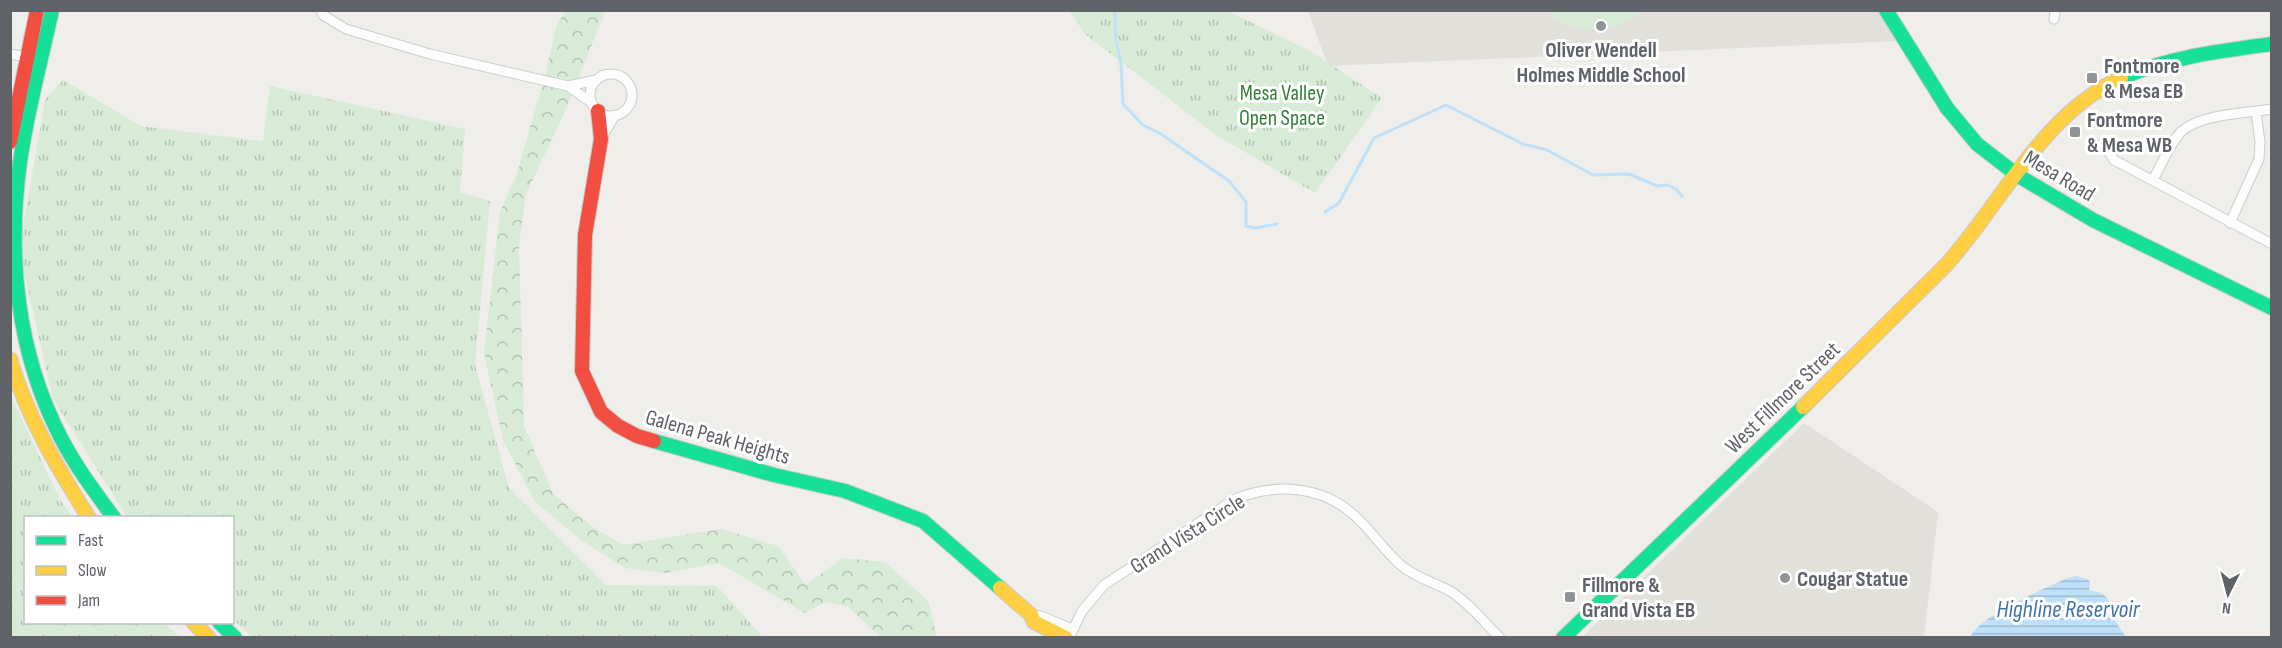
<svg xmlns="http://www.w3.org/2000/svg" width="2282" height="648" font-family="'Sofia Sans Condensed',sans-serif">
<defs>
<pattern id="grass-tufts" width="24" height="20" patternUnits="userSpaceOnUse" patternTransform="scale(1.5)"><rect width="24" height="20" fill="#d8ebd6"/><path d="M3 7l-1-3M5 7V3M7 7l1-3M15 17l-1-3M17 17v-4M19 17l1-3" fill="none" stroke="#b2c2b1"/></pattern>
<pattern id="forest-crowns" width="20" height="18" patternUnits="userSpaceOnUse" patternTransform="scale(1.5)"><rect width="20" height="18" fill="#d8ebd6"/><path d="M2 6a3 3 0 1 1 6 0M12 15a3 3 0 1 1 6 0" fill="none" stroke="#b2c2b1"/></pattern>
<pattern id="water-rules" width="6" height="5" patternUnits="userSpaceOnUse" patternTransform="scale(1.5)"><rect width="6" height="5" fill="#bfe0f9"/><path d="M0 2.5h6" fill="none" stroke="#9eb9cd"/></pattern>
</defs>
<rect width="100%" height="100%" fill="#efeeea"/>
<g fill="#e2e0da">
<polygon points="1308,11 1878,11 1897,41 1328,66"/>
<polygon points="1804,423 1938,512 1924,637 1582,637"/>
</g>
<g fill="url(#grass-tufts)">
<polygon points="1069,11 1228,11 1310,51 1382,98 1315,193 1216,135 1085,34"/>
<polygon points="63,80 141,126 263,141 270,86 465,129 460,192 490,201 475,365 509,488 606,585 717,586 763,637 252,637 233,619 232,518 127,517 53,399 19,250 45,100"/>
<polygon points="10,394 59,498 72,517 26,518 26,622 163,623 180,637 11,637"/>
</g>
<polygon fill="url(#forest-crowns)" points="565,11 605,11 567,107 526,194 519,245 524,426 553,494 593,527 623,545 721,529 778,546 806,585 843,558 885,562 928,601 937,637 881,637 848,607 825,602 805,613 719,563 665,573 625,568 581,540 534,501 503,440 484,353 500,212 517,174 546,72 556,27"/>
<path fill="#d8ebd6" d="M 1547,11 L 1642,11 C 1616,35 1572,37 1547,11 Z"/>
<path fill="url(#water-rules)" d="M 2076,576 L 2088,579 L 2090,583 L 2089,590 C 2110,594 2107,598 2113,616 C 2116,623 2122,631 2126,637 L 1970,637 C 1983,614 2042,590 2067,578 Z"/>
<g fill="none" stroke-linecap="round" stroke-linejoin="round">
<g stroke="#bfe0f9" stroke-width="3">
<polyline points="1115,10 1116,41 1121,63 1123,104 1143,125 1161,134 1229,181 1246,202 1246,226 1255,228 1277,224"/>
<polyline points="1325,212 1339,203 1374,138 1446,105 1523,144 1547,150 1593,175 1629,174 1657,186 1668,185 1676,189 1682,196"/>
</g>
<g stroke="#cbcccc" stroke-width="11">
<g id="street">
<polyline points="321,10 323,15 346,29 430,54 568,86 592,103"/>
<polyline points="2054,19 2055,10"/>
<polyline points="10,54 41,60"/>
<circle cx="611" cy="95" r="21"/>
<polyline points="568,86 596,80"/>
<polyline points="601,139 615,115"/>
<polyline points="2103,143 2114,160 2272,244"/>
<path d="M 2153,180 C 2162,164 2169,144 2182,131 C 2200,114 2247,113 2272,109"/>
<polyline points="2230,223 2259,159 2260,142 2256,112"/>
<polyline points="1031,615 1041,616 1072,629"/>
<path d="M 1069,638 L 1082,611 L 1104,585 L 1235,499 C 1275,483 1322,485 1355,516 C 1372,531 1384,551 1402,566 C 1416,578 1434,582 1450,591 C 1469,603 1484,622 1500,638"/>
</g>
</g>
<g stroke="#cacacb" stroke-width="16">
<g id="fast">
<path d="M 52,10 C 41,61 27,111 20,162 C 7,256 17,353 61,438 C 76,467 95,492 114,518"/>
<polyline points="1886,10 1947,108 1977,144 2017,175 2093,220 2272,308"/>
<path d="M 2121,78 C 2169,57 2220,51 2272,44"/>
<polyline points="654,441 774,475 845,491 923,521 1000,588"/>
<polyline points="219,622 235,638"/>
<polyline points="1563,638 1803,407"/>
</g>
</g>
<g stroke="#cacacb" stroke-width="16">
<g id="slow">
<path d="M 10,359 C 27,417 57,467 89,518"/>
<path d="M 1803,407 L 1946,265 C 2002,203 2042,114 2121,78"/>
<polyline points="1000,588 1031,615 1034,622 1066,638"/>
<polyline points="193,622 209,638"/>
</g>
</g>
<g stroke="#cacacb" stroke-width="16">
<g id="jam">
<polyline points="598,111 601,139 585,235 582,371 601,412 618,426 637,436 654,441"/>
<polyline points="10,142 37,10"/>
</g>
</g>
<use href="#street" stroke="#fdfcfc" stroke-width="9"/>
<use href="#fast" stroke="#16e098" stroke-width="14"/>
<use href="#slow" stroke="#ffcf43" stroke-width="14"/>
<use href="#jam" stroke="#f24e42" stroke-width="14"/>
</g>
<g fill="#919496" stroke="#fff" stroke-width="2">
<circle cx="1601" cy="26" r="6"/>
<rect x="2086" y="72" width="12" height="12" rx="3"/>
<rect x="2069" y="126" width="12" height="12" rx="3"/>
<circle cx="1785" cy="578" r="6"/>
<rect x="1564" y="591" width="12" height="12" rx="3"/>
</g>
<g text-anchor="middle" stroke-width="6" stroke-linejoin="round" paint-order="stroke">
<g font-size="22" font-weight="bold" fill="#5f6368" stroke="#fff" text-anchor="start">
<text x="1601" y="57" text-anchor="middle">Oliver Wendell<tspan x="1601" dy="25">Holmes Middle School</tspan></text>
<text x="2104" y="73">Fontmore<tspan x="2104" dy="25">&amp; Mesa EB</tspan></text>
<text x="2087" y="127">Fontmore<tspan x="2087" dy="25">&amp; Mesa WB</tspan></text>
<text x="1797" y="586">Cougar Statue</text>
<text x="1582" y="592">Fillmore &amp;<tspan x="1582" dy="25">Grand Vista EB</tspan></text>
</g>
<g font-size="22" fill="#348238" stroke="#fff">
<text x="1282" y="100">Mesa Valley<tspan x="1282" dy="25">Open Space</tspan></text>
</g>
<g font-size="22" fill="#5f6368" stroke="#fff">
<text transform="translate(2060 175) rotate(31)" y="8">Mesa Road</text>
<text transform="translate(1782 397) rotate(-44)" y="8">West Fillmore Street</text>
<text transform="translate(718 436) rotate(16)" y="8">Galena Peak Heights</text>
<text transform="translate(1187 533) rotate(-32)" y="8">Grand Vista Circle</text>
</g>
<g font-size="24" font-style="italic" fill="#4174aa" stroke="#fff">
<text x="2068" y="617">Highline Reservoir</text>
</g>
</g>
<rect width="2282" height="648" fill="none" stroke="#5f6368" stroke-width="24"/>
<rect x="24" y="516" width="210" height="108" fill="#ffffff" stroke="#bfc1c3" stroke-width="1.5"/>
<rect x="36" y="536" width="30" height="9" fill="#16e098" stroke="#bfc1c3" stroke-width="1.5"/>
<text x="78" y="546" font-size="18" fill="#5f6368">Fast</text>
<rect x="36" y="566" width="30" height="9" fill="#ffcf43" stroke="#bfc1c3" stroke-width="1.5"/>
<text x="78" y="576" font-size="18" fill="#5f6368">Slow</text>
<rect x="36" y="596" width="30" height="9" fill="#f24e42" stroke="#bfc1c3" stroke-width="1.5"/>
<text x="78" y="606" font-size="18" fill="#5f6368">Jam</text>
<g transform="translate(2228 594) rotate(186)" stroke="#ffffff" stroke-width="4.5" paint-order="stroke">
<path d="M0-4.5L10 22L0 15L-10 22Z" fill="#5f6368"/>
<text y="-9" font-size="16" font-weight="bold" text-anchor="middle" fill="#5f6368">N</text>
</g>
</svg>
